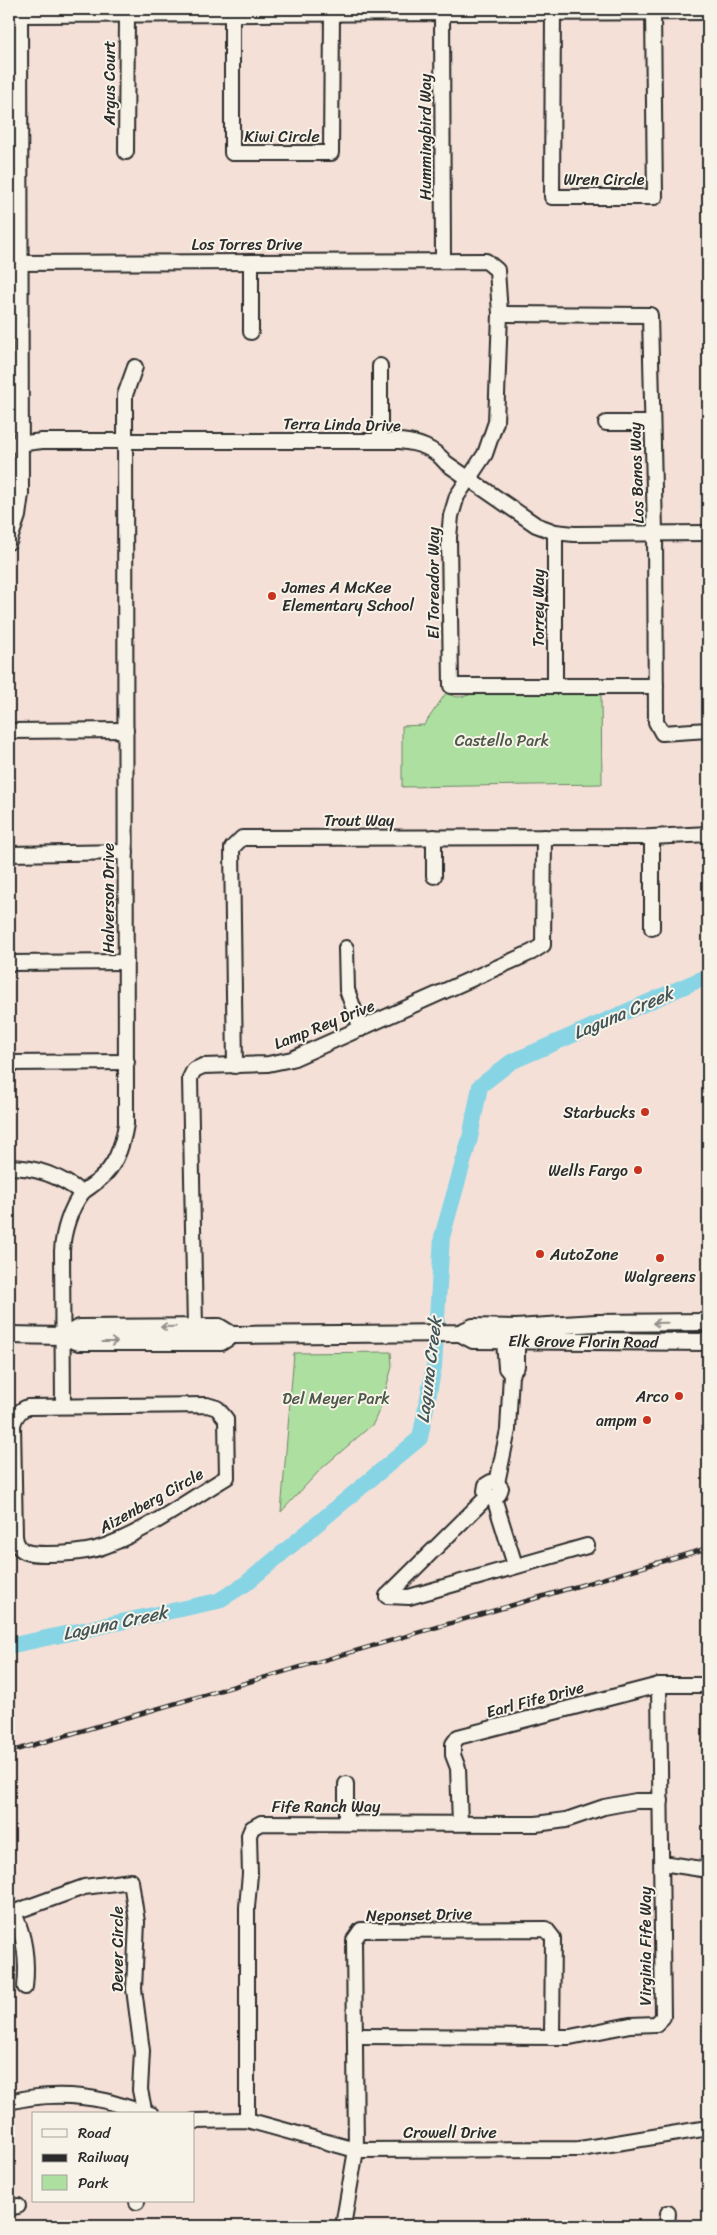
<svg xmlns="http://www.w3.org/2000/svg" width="717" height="2235" font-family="Sriracha,sans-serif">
<rect width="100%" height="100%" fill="#f5e0d8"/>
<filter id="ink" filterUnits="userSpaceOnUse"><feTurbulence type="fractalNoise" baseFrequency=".02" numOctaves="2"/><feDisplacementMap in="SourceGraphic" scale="10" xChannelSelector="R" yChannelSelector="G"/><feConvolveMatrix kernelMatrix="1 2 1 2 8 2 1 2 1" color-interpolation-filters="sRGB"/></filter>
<g filter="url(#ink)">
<g fill="#addfa0" stroke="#6c8566">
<path d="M 446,693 C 456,698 461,698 472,694 L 601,694 L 602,784 L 402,787 L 402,726 L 424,725 Z"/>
<polygon points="391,1352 392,1367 381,1406 373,1424 321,1469 281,1512 294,1353"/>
</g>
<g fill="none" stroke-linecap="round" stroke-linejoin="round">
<polyline stroke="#86d4e4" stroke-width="16" points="9,1646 218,1601 244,1585 420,1438 434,1367 442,1237 470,1138 480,1086 511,1062 708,976"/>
<g stroke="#2b2b2b" stroke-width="18">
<g id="minor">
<polyline points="553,12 552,197 655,197 653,11"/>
<polyline points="442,13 443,261"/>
<polyline points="232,14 232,153 331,153 332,14"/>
<polyline points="20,15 708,12"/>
<polyline points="126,152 127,15"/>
<polyline points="251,262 251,332"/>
<polyline points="9,263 486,261 497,270 500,314 496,422 485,454 457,496 451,516 449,537 451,686 656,686"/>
<polyline points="500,314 650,315 655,532 656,722 662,733 708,730"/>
<polyline points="606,423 652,423"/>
<polyline points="380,440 380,366"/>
<path d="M 9,445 L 42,441 L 400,441 C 419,443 434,448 446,463 L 536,525 L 555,532 L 574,534 L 708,533"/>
<polyline points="555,532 555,685"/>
<polyline points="9,542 18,516 21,494 20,9"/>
<polyline points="9,731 126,730"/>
<polyline points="434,837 434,876"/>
<polyline points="9,854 126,852"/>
<polyline points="652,928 652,837"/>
<polyline points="346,948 347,990 361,1029"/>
<polyline points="9,963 126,962"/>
<polyline points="9,1063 127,1062"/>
<polyline points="235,1066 232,848 242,838 652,837 708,834"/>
<path d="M 9,1167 C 37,1167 60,1176 82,1193"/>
<polyline points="195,1327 190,1078 194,1070 203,1066 268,1064 292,1059 532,952 543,945 544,837"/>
<polyline points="504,1341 506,1368 511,1374"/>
<path d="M 207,1405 L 217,1408 L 226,1419 L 227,1477 C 187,1501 140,1536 96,1549 C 80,1553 63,1554 47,1554 C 31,1554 17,1554 15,1536 L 13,1425 C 15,1416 19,1410 28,1407 Z"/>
<path d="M 63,1406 L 62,1251 C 63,1232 70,1209 82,1193 C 87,1188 95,1184 100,1179 C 116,1166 123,1143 126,1124 L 125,395 L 135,367"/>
<polyline points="497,1483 508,1430 511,1374 517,1366 517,1341"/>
<polyline points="494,1498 515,1565"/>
<polyline points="387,1596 409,1597 587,1546"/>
<polyline points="387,1596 488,1496 494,1498 499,1494 501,1488 497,1483 491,1482 486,1485 485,1491 488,1496"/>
<polyline points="346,1784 346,1823"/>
<polyline points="460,1823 458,1768 453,1755 453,1744 458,1737 659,1685 708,1685"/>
<polyline points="662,1863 708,1870"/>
<path d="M 14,1913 C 25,1937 28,1960 25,1987"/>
<polyline points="9,1914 84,1887 131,1881 137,1922 134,1989 142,2051 140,2090 145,2114"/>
<polyline points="356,2036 570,2037 630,2025 656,2024 663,2017 659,1685"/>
<path d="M 9,2102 C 40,2094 74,2094 106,2101 C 121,2105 136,2111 151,2114"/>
<polyline points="247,2120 247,1907 250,1874 249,1835 252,1828 261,1823 536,1824 566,1820 604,1807 636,1801 661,1801"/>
<polyline points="194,2121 247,2120 356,2150 580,2149 708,2128"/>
<polyline points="137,2202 137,2201"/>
<polyline points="9,2208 18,2206"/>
<polyline points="343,2226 356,2150 354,1940 361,1930 546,1929 553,1938 552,2037"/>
<polyline points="667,2226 668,2213"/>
</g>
</g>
<g stroke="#2b2b2b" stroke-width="20">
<g id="major">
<path id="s1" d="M 460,1333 L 473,1340 L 708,1342"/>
<polyline points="9,1335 62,1336 79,1342 221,1342 232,1335 460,1333 473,1327 516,1328 596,1323 708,1322"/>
<polyline points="62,1336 80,1328 219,1327 232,1335"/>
</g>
</g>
<use href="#minor" stroke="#f7f3e8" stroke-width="14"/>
<use href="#major" stroke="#f7f3e8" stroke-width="16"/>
<g stroke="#2b2b2b" stroke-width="4.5">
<polyline id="rail" points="9,1752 708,1548"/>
</g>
<use href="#rail" stroke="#f7f3e8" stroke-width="2.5" stroke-dasharray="8" stroke-linecap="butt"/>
</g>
<defs><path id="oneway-shaft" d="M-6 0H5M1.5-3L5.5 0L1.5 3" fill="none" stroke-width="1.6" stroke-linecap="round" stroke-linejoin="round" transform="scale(1.25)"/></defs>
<g stroke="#918f8a">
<use href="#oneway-shaft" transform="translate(660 1323) rotate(179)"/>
<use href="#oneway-shaft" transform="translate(168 1327) rotate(179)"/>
<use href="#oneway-shaft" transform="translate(110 1342)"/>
</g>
</g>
<g fill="#c8321e" stroke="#f7f3e8" stroke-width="2">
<circle cx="272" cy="596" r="5"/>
<circle cx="645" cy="1112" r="5"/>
<circle cx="638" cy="1170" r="5"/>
<circle cx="540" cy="1254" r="5"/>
<circle cx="660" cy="1258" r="5"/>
<circle cx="679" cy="1396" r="5"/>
<circle cx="647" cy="1420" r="5"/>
</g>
<g text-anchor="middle" stroke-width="4" stroke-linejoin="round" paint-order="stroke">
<g font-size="16" fill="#2b2b2b" stroke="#f7f3e8">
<text transform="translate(109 83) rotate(-90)" y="6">Argus Court</text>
<text x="282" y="142">Kiwi Circle</text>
<text transform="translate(425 137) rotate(-90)" y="6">Hummingbird Way</text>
<text x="604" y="185">Wren Circle</text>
<text x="247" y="250">Los Torres Drive</text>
<text transform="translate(342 424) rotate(1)" y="6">Terra Linda Drive</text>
<text transform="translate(636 473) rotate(-92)" y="6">Los Banos Way</text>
<text transform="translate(433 583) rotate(-90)" y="6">El Toreador Way</text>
<text transform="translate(538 608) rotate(-90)" y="6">Torrey Way</text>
<text x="359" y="826">Trout Way</text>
<text transform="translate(108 898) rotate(-90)" y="6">Halverson Drive</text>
<text transform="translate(324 1024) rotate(-22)" y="6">Lamp Rey Drive</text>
<text dy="6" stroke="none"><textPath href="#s1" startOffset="125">Elk Grove Florin Road</textPath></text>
<text transform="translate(151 1500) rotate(-29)" y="6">Aizenberg Circle</text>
<text transform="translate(535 1699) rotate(-15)" y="6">Earl Fife Drive</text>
<text x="326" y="1812">Fife Ranch Way</text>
<text transform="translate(419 1914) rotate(-1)" y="6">Neponset Drive</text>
<text transform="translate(645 1946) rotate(-90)" y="6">Virginia Fife Way</text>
<text transform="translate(117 1949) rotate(-90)" y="6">Dever Circle</text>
<text x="450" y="2138">Crowell Drive</text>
</g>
<g font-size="16" fill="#2b2b2b" stroke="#f7f3e8" text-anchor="end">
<text x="282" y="593" text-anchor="start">James A McKee<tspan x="282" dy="18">Elementary School</tspan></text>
<text x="635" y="1118">Starbucks</text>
<text x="628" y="1176">Wells Fargo</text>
<text x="550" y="1260" text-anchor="start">AutoZone</text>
<text x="660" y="1282" text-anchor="middle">Walgreens</text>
<text x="669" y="1402">Arco</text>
<text x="637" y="1426">ampm</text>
</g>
<g font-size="16" fill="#4c5848" stroke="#f7f3e8">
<text x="502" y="746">Castello Park</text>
<text x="336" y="1404">Del Meyer Park</text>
</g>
<g font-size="18" font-style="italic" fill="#425559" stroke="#f7f3e8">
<text transform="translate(623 1013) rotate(-23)" y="6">Laguna Creek</text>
<text transform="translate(429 1370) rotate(-83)" y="6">Laguna Creek</text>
<text transform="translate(115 1623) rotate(-12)" y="6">Laguna Creek</text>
</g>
</g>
<rect width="717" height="2235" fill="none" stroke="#f7f3e8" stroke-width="30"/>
<rect x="15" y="15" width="687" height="2205" fill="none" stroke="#2b2b2b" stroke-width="2" filter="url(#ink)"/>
<rect x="32" y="2112" width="162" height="90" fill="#f7f3e8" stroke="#a5a39c"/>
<rect x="42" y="2129" width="25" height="8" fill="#f7f3e8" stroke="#a5a39c"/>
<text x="78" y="2138" font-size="15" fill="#2b2b2b">Road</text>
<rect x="42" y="2154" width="25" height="8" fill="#2b2b2b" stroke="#a5a39c"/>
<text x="78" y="2162" font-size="15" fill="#2b2b2b">Railway</text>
<rect x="42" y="2175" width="25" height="15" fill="#addfa0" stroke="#a5a39c"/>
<text x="78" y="2188" font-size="15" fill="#2b2b2b">Park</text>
</svg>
